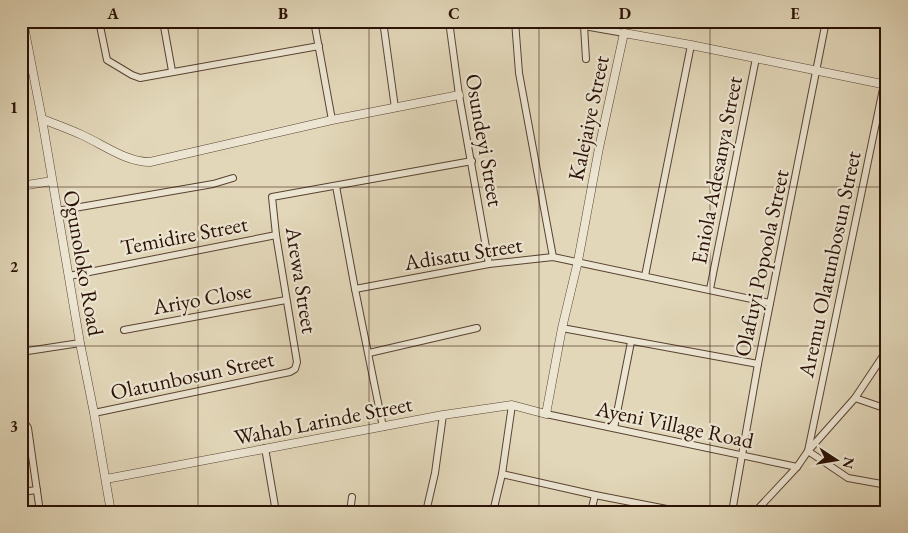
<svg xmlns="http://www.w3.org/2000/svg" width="908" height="533" font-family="'EB Garamond',serif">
<rect width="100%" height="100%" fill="#e2d7b9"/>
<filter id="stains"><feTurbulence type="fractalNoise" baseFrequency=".004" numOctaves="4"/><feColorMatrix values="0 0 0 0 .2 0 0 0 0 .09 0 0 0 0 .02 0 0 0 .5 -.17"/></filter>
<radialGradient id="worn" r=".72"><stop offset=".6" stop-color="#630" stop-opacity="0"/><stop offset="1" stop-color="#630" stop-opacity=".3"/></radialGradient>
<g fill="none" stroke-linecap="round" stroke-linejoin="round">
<g stroke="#594232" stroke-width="8">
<g id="minor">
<polyline points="99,21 107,60 132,75 140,78 319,46"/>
<polyline points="163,21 172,71"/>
<polyline points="314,21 332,120"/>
<polyline points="383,21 395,108"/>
<polyline points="449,21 459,95 489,264"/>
<polyline points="515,21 519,73 553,257"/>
<polyline points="583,21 584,26 624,33"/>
<polyline points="584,26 586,59"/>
<polyline points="884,84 808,451 848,478 887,485"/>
<polyline points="336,186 355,289 383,427"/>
<polyline points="57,211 213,184 233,178"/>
<polyline points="69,276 276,235"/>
<polyline points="645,276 691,45"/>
<polyline points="355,289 489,264 553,257 770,303"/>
<polyline points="710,289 756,58"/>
<polyline points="562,328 758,364"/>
<polyline points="124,330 286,300"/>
<polyline points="21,352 80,343"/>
<polyline points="369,353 477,328"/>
<polyline points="855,398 887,409"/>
<polyline points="94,413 290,372 295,369 297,362 276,235 272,197 472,161"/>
<polyline points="546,414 797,467"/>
<polyline points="21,423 26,425 28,428 40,512"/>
<polyline points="614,428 631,342"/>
<polyline points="265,448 276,512"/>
<polyline points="502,474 595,495 682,512"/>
<polyline points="21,492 37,490"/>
<polyline points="350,512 352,497"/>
<polyline points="426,512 435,473 443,415"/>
<polyline points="493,512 502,474 512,405"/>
<polyline points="591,512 595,495"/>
<polyline points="732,512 758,364 826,21"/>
<polyline points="755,512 797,467 808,451 855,398 887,350"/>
</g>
</g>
<g stroke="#594232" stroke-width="9">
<g id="tertiary">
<polyline points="23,21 42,119 80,343 94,413 111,512"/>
<path d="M 42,119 C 55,124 69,129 82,135 C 104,145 126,162 150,162 L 332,120 L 459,95"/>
<polyline points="21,186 52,181"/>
<polyline points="106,479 443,415 512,405 546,414 562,328 578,261 599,148 624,33 691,45 887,85"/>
</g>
</g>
<use href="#minor" stroke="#ece5d2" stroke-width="6"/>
<use href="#tertiary" stroke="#ece5d2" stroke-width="8"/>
</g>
<path fill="none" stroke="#2b1105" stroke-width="1" stroke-opacity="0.55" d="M 198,21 L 198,512M 369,21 L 369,512M 539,21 L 539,512M 710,21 L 710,512M 21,187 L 887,187M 21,346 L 887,346"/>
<g text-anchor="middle" stroke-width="4.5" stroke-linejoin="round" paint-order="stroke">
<g font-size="22" fill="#2b1105" stroke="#ece5d2">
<text transform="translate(588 118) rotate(-78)" y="8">Kalejaiye Street</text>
<text transform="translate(485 140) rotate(80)" y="8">Osundeyi Street</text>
<text transform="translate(716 170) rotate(-79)" y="8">Eniola Adesanya Street</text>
<text transform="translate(184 235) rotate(-11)" y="8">Temidire Street</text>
<text transform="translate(463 253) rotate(-9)" y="8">Adisatu Street</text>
<text transform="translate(84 263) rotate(80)" y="8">Ogunoloko Road</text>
<text transform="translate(761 263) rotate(-78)" y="8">Olafuyi Popoola Street</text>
<text transform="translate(829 264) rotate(-78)" y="8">Aremu Olatunbosun Street</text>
<text transform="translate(302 280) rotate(81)" y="8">Arewa Street</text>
<text transform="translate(202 298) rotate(-10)" y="8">Ariyo Close</text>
<text transform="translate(192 375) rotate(-12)" y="8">Olatunbosun Street</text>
<text transform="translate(323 420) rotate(-11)" y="8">Wahab Larinde Street</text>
<text transform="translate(675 424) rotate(12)" y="8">Ayeni Village Road</text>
</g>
</g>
<rect width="908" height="533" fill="none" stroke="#e2d7b9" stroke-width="55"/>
<g transform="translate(836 460) rotate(102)" stroke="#ece5d2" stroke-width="4" paint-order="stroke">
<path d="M0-4L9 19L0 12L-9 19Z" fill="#2b1105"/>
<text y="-8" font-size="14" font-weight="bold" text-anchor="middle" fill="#2b1105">N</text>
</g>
<rect x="28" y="28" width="852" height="478" fill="none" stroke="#2b1105" stroke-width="2"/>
<g font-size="16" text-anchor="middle" font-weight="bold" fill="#2b1105">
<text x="113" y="19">A</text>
<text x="283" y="19">B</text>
<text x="454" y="19">C</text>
<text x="625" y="19">D</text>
<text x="795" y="19">E</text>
<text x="14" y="113">1</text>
<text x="14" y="272">2</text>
<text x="14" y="432">3</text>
</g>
<rect width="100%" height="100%" filter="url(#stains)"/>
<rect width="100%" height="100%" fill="url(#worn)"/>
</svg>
